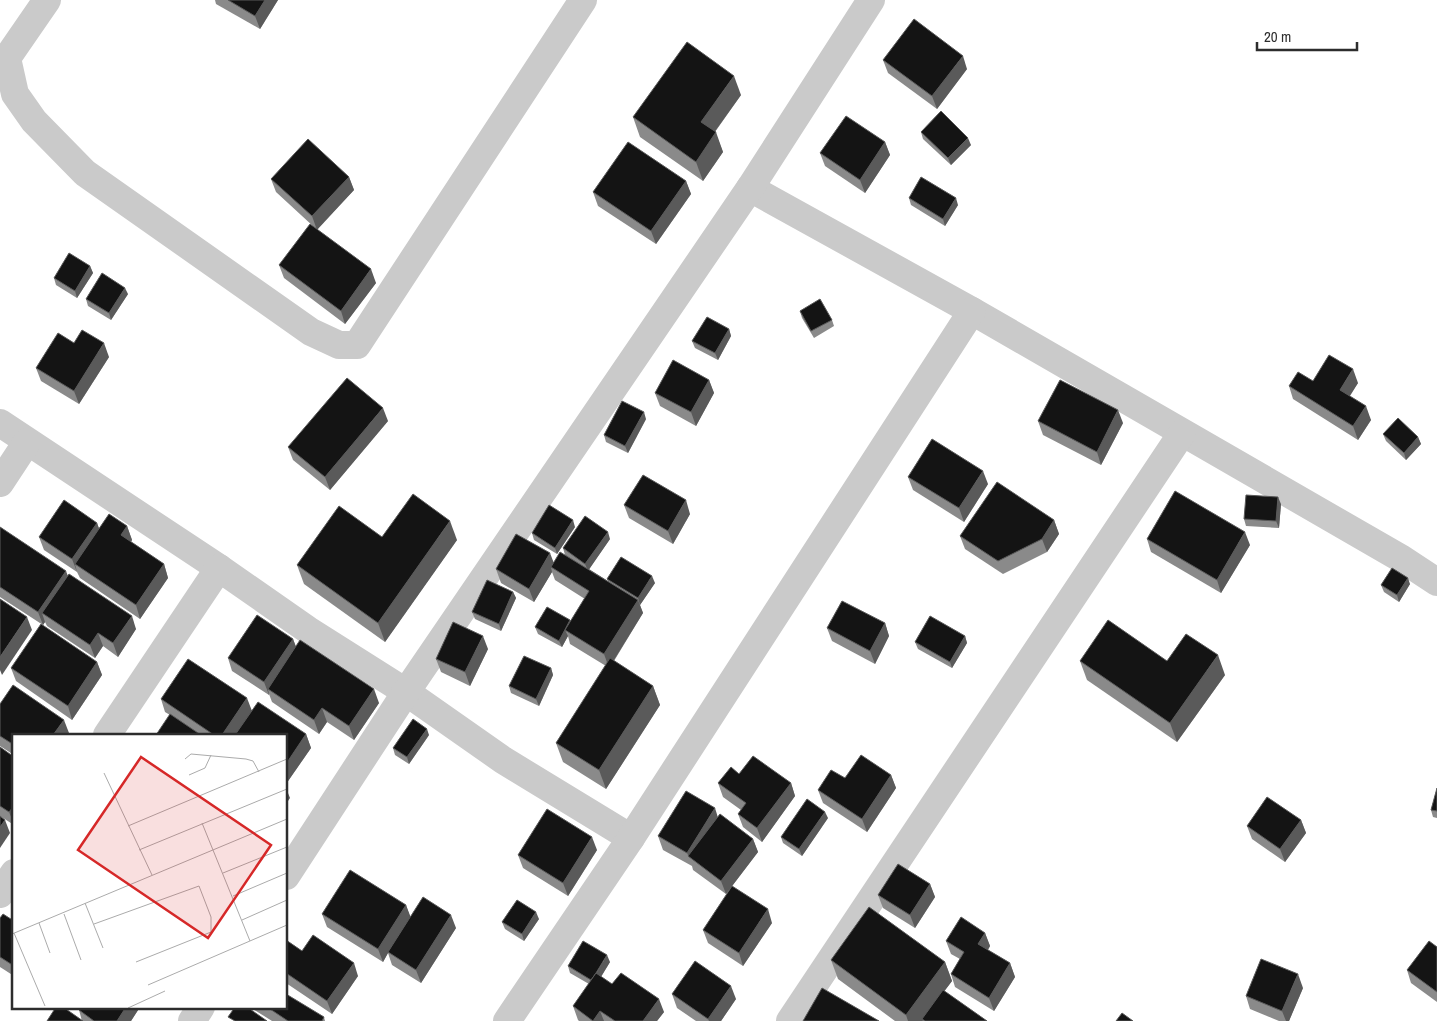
<svg xmlns="http://www.w3.org/2000/svg" width="1437" height="1021" font-family="'Archivo Narrow',sans-serif">
<rect width="100%" height="100%" fill="#fff"/>
<g fill="none" stroke-linecap="round" stroke-linejoin="round">
<g stroke="#cacaca" stroke-width="28">
<polyline points="47,0 7,58 15,94 34,121 85,173 311,332 339,345 357,345 583,0"/>
<polyline points="750,188 972,311 1402,559 1437,582"/>
<polyline points="0,423 219,568 308,630 406,692 503,760 631,838"/>
<polyline points="0,483 27,442"/>
<polyline points="107,735 219,568"/>
<polyline points="286,876 406,692 750,188 871,0"/>
<polyline points="0,894 14,873"/>
<polyline points="192,1021 201,1007"/>
<polyline points="507,1021 631,838 972,311"/>
<polyline points="790,1021 1182,433"/>
</g>
</g>
<g fill="#8a8a8a">
<polygon points="215,0 278,0 260,29 216,4"/>
<polygon points="883,60 967,69 937,109 888,73"/>
<polygon points="741,95 715,132 723,152 703,181 640,137 633,117"/>
<polygon points="921,132 971,145 951,165 923,139"/>
<polygon points="885,142 890,155 865,193 825,166 820,153"/>
<polygon points="349,177 354,190 317,229 376,283 345,324 284,278 279,265 314,227 276,192 271,179"/>
<polygon points="686,181 691,194 656,244 598,206 593,192"/>
<polygon points="909,198 958,205 945,226 911,205"/>
<polygon points="90,266 93,273 77,298 56,285 54,278"/>
<polygon points="128,294 111,320 88,306 86,299"/>
<polygon points="800,311 832,320 834,326 814,338 802,318"/>
<polygon points="729,329 731,336 718,360 695,348 692,341"/>
<polygon points="74,343 109,357 79,404 41,381 36,368"/>
<polygon points="709,380 714,393 696,426 660,406 655,393"/>
<polygon points="1313,381 1358,383 1349,396 1371,420 1358,440 1293,399 1289,386"/>
<polygon points="646,419 628,453 606,442 604,435"/>
<polygon points="388,421 330,490 293,460 288,447"/>
<polygon points="1038,421 1123,423 1101,465 1043,435"/>
<polygon points="1383,434 1418,437 1421,444 1406,460 1386,441"/>
<polygon points="908,477 988,484 964,522 913,490"/>
<polygon points="1281,504 1279,528 1246,526 1244,519"/>
<polygon points="624,505 690,514 673,544 629,518"/>
<polygon points="1054,520 1059,534 1047,552 1003,574 965,549 960,536"/>
<polygon points="97,523 99,529 127,526 132,540 131,542 164,564 168,578 140,619 80,578 77,572 44,550 39,537"/>
<polygon points="0,527 68,576 136,629 118,657 103,646 95,658 47,626 45,622 43,625 0,597"/>
<polygon points="575,527 557,554 534,540 532,533"/>
<polygon points="382,537 457,540 385,642 304,584 297,565"/>
<polygon points="610,539 589,569 608,581 607,579 655,583 640,605 643,613 614,661 653,686 660,705 606,789 563,762 556,743 606,666 570,644 568,636 562,647 538,634 535,627 570,620 571,621 585,599 555,580 552,572 534,602 501,583 496,569 554,562 565,555 563,548"/>
<polygon points="1147,539 1250,545 1221,593 1151,552"/>
<polygon points="1410,584 1399,602 1384,592 1381,585"/>
<polygon points="513,592 516,598 501,631 475,619 472,612"/>
<polygon points="885,623 889,636 875,664 832,641 827,628"/>
<polygon points="965,636 967,643 952,668 918,649 915,642"/>
<polygon points="293,639 296,647 379,703 354,740 327,722 319,734 272,702 269,694 269,695 232,671 228,658"/>
<polygon points="488,649 470,686 441,672 436,659"/>
<polygon points="1080,661 1167,661 1225,675 1177,742 1087,680"/>
<polygon points="97,662 102,675 72,720 16,681 11,668"/>
<polygon points="551,668 553,675 539,706 511,693 509,686"/>
<polygon points="161,699 252,710 306,734 311,748 286,784 286,735 156,735 170,715 165,712"/>
<polygon points="0,704 69,733 14,735 14,755 0,746"/>
<polygon points="429,735 409,764 395,755 393,748"/>
<polygon points="0,747 14,757 14,825 0,816"/>
<polygon points="739,774 791,783 795,796 762,842 743,827 738,814 741,810 723,797 718,783"/>
<polygon points="891,775 896,788 867,832 823,803 818,790 845,778"/>
<polygon points="1437,788 1437,818 1433,817 1431,810"/>
<polygon points="718,817 753,839 758,852 726,894 693,870 692,866 663,850 658,836"/>
<polygon points="828,818 802,856 783,843 781,837"/>
<polygon points="1301,820 1306,833 1285,862 1252,839 1247,826"/>
<polygon points="597,850 568,896 523,868 518,855"/>
<polygon points="930,884 935,897 915,928 883,908 878,895"/>
<polygon points="406,905 410,917 456,928 421,983 392,965 388,953 383,962 327,927 322,914"/>
<polygon points="0,918 14,921 14,976 0,967"/>
<polygon points="539,919 524,941 505,929 502,922"/>
<polygon points="772,923 743,966 708,943 703,930"/>
<polygon points="985,933 990,946 988,950 1010,963 1015,977 994,1011 955,987 951,974 960,959 951,954 946,941"/>
<polygon points="286,940 302,951 358,976 332,1014 286,983"/>
<polygon points="1437,947 1437,1002 1411,983 1407,970"/>
<polygon points="831,960 945,962 952,981 944,991 987,1021 895,1021 838,979"/>
<polygon points="610,962 601,977 612,984 664,1012 657,1021 579,1021 578,1020 573,1006 589,984 570,973 568,966"/>
<polygon points="1303,988 1289,1021 1279,1021 1250,1009 1246,996"/>
<polygon points="672,994 736,999 721,1021 696,1021 677,1008"/>
<polygon points="140,1007 131,1021 47,1021 82,1021 79,1010"/>
<polygon points="252,1007 286,1007 324,1017 325,1021 272,1021 253,1009"/>
</g>
<g fill="#5a5a5a">
<polygon points="265,0 278,0 260,29 255,16"/>
<polygon points="963,56 967,69 937,109 932,96"/>
<polygon points="734,76 741,95 708,141 701,122"/>
<polygon points="716,132 723,152 703,181 696,162"/>
<polygon points="968,138 971,145 951,165 948,158"/>
<polygon points="885,142 890,155 865,193 860,180"/>
<polygon points="349,177 354,190 317,230 312,216"/>
<polygon points="686,181 691,194 656,244 651,231"/>
<polygon points="956,198 958,205 945,226 943,219"/>
<polygon points="90,266 93,273 77,298 75,291"/>
<polygon points="371,269 376,283 345,324 341,311"/>
<polygon points="125,288 128,294 111,320 109,313"/>
<polygon points="729,329 731,336 718,360 715,353"/>
<polygon points="104,343 109,357 79,404 74,391"/>
<polygon points="1353,369 1358,383 1345,404 1340,390"/>
<polygon points="709,380 714,393 696,426 691,412"/>
<polygon points="1366,406 1371,420 1358,440 1353,426"/>
<polygon points="383,408 388,421 330,490 325,477"/>
<polygon points="1118,410 1123,423 1101,465 1097,452"/>
<polygon points="644,412 646,419 628,453 625,446"/>
<polygon points="1418,437 1421,444 1406,460 1404,453"/>
<polygon points="983,471 988,484 964,522 959,508"/>
<polygon points="1278,497 1281,504 1279,528 1276,521"/>
<polygon points="686,500 690,514 673,544 668,531"/>
<polygon points="573,520 575,527 557,554 555,548"/>
<polygon points="1054,520 1059,534 1047,552 1042,539"/>
<polygon points="450,521 457,540 385,642 378,623"/>
<polygon points="97,523 102,536 75,564 77,572 72,559"/>
<polygon points="127,526 132,540 126,549 121,535"/>
<polygon points="608,532 610,539 588,571 585,564"/>
<polygon points="1245,532 1250,545 1221,593 1217,580"/>
<polygon points="550,553 555,566 551,567 552,572 534,602 529,589"/>
<polygon points="164,564 168,578 140,619 136,605"/>
<polygon points="66,571 71,584 42,613 45,622 43,625 38,612"/>
<polygon points="652,576 655,583 640,605 638,598"/>
<polygon points="1408,578 1410,584 1399,602 1397,595"/>
<polygon points="513,592 516,598 501,631 499,624"/>
<polygon points="638,600 643,613 609,668 604,654"/>
<polygon points="132,616 136,629 118,657 113,643"/>
<polygon points="27,617 32,630 2,675 0,670 0,657"/>
<polygon points="570,620 573,627 565,630 568,636 562,647 559,641"/>
<polygon points="885,623 889,636 875,664 870,651"/>
<polygon points="98,633 103,646 95,658 90,645"/>
<polygon points="483,636 488,649 470,686 465,672"/>
<polygon points="965,636 967,643 952,668 950,662"/>
<polygon points="293,639 298,652 268,689 269,694 269,695 264,682"/>
<polygon points="1218,655 1225,675 1177,742 1170,723"/>
<polygon points="97,662 102,675 72,720 68,706"/>
<polygon points="551,668 553,675 539,706 536,699"/>
<polygon points="653,686 660,705 606,789 599,770"/>
<polygon points="374,689 379,703 354,740 349,726"/>
<polygon points="247,698 252,711 236,735 222,735"/>
<polygon points="322,708 327,722 319,734 314,720"/>
<polygon points="64,720 69,733 67,735 53,735"/>
<polygon points="427,729 429,735 409,764 407,757"/>
<polygon points="306,734 311,748 286,784 286,764"/>
<polygon points="891,775 896,788 867,832 862,819"/>
<polygon points="791,783 795,796 762,842 757,828"/>
<polygon points="286,788 290,798 286,804"/>
<polygon points="14,806 14,824 9,812"/>
<polygon points="715,808 719,821 689,857 687,853"/>
<polygon points="825,812 828,818 802,856 799,849"/>
<polygon points="5,820 10,833 0,848 0,827"/>
<polygon points="1301,820 1306,833 1285,862 1280,849"/>
<polygon points="592,837 597,850 568,896 563,883"/>
<polygon points="753,839 758,852 726,894 721,881"/>
<polygon points="930,884 935,897 915,928 910,915"/>
<polygon points="406,905 411,918 388,952 388,953 383,962 378,949"/>
<polygon points="768,909 772,923 743,966 739,953"/>
<polygon points="536,912 539,919 524,941 522,934"/>
<polygon points="451,915 456,928 421,983 416,970"/>
<polygon points="985,933 990,946 983,958 978,944"/>
<polygon points="607,955 610,962 594,988 592,981"/>
<polygon points="945,962 952,981 923,1020 922,1019 923,1021 908,1021 906,1015"/>
<polygon points="354,963 358,976 332,1014 327,1001"/>
<polygon points="1010,963 1015,977 994,1011 989,998"/>
<polygon points="1298,974 1303,988 1289,1021 1286,1021 1282,1011"/>
<polygon points="731,986 736,999 721,1021 709,1021 708,1019"/>
<polygon points="659,999 664,1012 657,1021 643,1021"/>
<polygon points="126,1007 140,1007 131,1021 117,1021"/>
<polygon points="600,1011 604,1021 593,1021"/>
</g>
<g fill="#141414" stroke="#5a5a5a">
<polygon points="228,0 265,0 255,16"/>
<polygon points="914,19 963,56 932,96 883,60"/>
<polygon points="687,42 734,76 701,122 716,132 696,162 633,117"/>
<polygon points="941,111 968,138 948,158 921,132"/>
<polygon points="846,116 885,142 860,180 820,153"/>
<polygon points="308,139 349,177 312,216 271,179"/>
<polygon points="628,142 686,181 651,231 593,192"/>
<polygon points="921,177 956,198 943,219 909,198"/>
<polygon points="310,224 371,269 341,311 279,265"/>
<polygon points="69,253 90,266 75,291 54,278"/>
<polygon points="102,273 125,288 109,313 86,299"/>
<polygon points="820,299 832,320 811,331 800,311"/>
<polygon points="707,317 729,329 715,353 692,341"/>
<polygon points="82,330 104,343 74,391 36,368 58,333 74,343"/>
<polygon points="1329,355 1353,369 1340,390 1366,406 1353,426 1289,386 1298,372 1313,381"/>
<polygon points="673,360 709,380 691,412 655,393"/>
<polygon points="347,378 383,408 325,477 288,447"/>
<polygon points="1060,380 1118,410 1097,452 1038,421"/>
<polygon points="622,401 644,412 625,446 604,435"/>
<polygon points="1398,418 1418,437 1404,453 1383,434"/>
<polygon points="932,439 983,471 959,508 908,477"/>
<polygon points="643,475 686,500 668,531 624,505"/>
<polygon points="997,482 1054,520 1042,539 998,561 960,536"/>
<polygon points="1175,491 1245,532 1217,580 1147,539"/>
<polygon points="413,494 450,521 378,623 297,565 339,506 382,537"/>
<polygon points="1246,495 1278,497 1276,521 1244,519"/>
<polygon points="64,500 97,523 72,559 39,537"/>
<polygon points="549,505 573,520 555,548 532,533"/>
<polygon points="109,514 127,526 121,535 164,564 136,605 75,564"/>
<polygon points="585,516 608,532 585,564 563,548"/>
<polygon points="0,527 66,571 38,612 0,587"/>
<polygon points="516,534 550,553 529,589 496,569"/>
<polygon points="560,552 638,600 604,654 565,630 589,591 551,567"/>
<polygon points="621,557 652,576 638,598 607,579"/>
<polygon points="1392,568 1408,578 1397,595 1381,585"/>
<polygon points="69,574 132,616 113,643 98,633 90,645 42,613"/>
<polygon points="487,580 513,592 499,624 472,612"/>
<polygon points="0,599 27,617 0,657"/>
<polygon points="842,601 885,623 870,651 827,628"/>
<polygon points="547,607 570,620 559,641 535,627"/>
<polygon points="257,615 293,639 264,682 228,658"/>
<polygon points="930,616 965,636 950,662 915,642"/>
<polygon points="1108,620 1167,661 1186,634 1218,655 1170,723 1080,661"/>
<polygon points="453,622 483,636 465,672 436,659"/>
<polygon points="41,624 97,662 68,706 11,668"/>
<polygon points="300,640 374,689 349,726 322,708 314,720 268,689"/>
<polygon points="524,656 551,668 536,699 509,686"/>
<polygon points="610,658 653,686 599,770 556,743"/>
<polygon points="188,659 247,698 222,735 214,735 161,699"/>
<polygon points="13,685 64,720 53,735 14,735 14,745 0,736 0,704"/>
<polygon points="258,702 306,734 286,764 286,735 235,735"/>
<polygon points="170,714 201,735 156,735"/>
<polygon points="413,719 427,729 407,757 393,748"/>
<polygon points="0,747 14,757 14,806 9,812 0,806"/>
<polygon points="861,755 891,775 862,819 818,790 831,770 845,778"/>
<polygon points="753,756 791,783 757,828 738,814 746,803 718,783 731,767 739,774"/>
<polygon points="1437,788 1437,811 1431,810"/>
<polygon points="686,791 715,808 687,853 658,836"/>
<polygon points="1267,797 1301,820 1280,849 1247,826"/>
<polygon points="807,799 825,812 799,849 781,837"/>
<polygon points="547,809 592,837 563,883 518,855"/>
<polygon points="720,814 753,839 721,881 688,856"/>
<polygon points="0,816 5,820 0,827"/>
<polygon points="898,864 930,884 910,915 878,895"/>
<polygon points="350,870 406,905 378,949 322,914"/>
<polygon points="732,886 768,909 739,953 703,930"/>
<polygon points="423,897 451,915 416,970 388,952"/>
<polygon points="517,900 536,912 522,934 502,922"/>
<polygon points="869,907 945,962 906,1015 831,960"/>
<polygon points="3,914 14,921 14,966 0,957 0,918"/>
<polygon points="961,917 985,933 978,944 1010,963 989,998 951,974 964,952 946,941"/>
<polygon points="313,935 354,963 327,1001 286,973 286,940 302,951"/>
<polygon points="583,941 607,955 596,973 591,980 568,966"/>
<polygon points="1429,941 1437,947 1437,992 1407,970"/>
<polygon points="1261,959 1298,974 1282,1011 1246,996"/>
<polygon points="695,961 731,986 708,1019 672,994"/>
<polygon points="596,973 612,984 621,973 659,999 643,1021 615,1021 600,1011 593,1021 573,1006"/>
<polygon points="822,988 879,1021 803,1021"/>
<polygon points="943,990 987,1021 925,1021 922,1019"/>
<polygon points="286,994 324,1017 322,1021 288,1021 267,1007 286,1007"/>
<polygon points="56,1007 63,1007 83,1021 47,1021"/>
<polygon points="81,1007 126,1007 117,1021 94,1021 79,1010"/>
<polygon points="235,1007 247,1007 267,1021 235,1021 228,1017"/>
<polygon points="1122,1013 1133,1021 1116,1021"/>
</g>
<g transform="translate(12 734)">
<rect width="275" height="275" fill="#fff"/>
<path fill="none" stroke="#ababab" stroke-width="1" d="M 173,25 L 179,20 L 234,25 L 241,27 L 247,38M 92,39 L 140,141M 177,41 L 193,34 L 199,21M 190,89 L 238,207M 116,92 L 275,25M 127,116 L 275,55M 211,139 L 275,113M 221,162 L 275,139M 73,169 L 91,214M 52,180 L 69,226M 230,186 L 275,166M 27,189 L 38,219M 82,190 L 187,152 L 199,183 L 199,198 L 124,228M 2,199 L 33,272M 0,200 L 275,85M 136,251 L 275,191M 116,274 L 153,257"/>
<path fill="#d62828" fill-opacity="0.15" stroke="#d62828" stroke-width="2.5" d="M 129,23 L 259,111 L 196,204 L 66,116 Z"/>
<rect width="275" height="275" fill="none" stroke="#2d2d2d" stroke-width="2.5"/>
</g>
<path d="M1257 42v8h100v-8" fill="none" stroke="#2d2d2d" stroke-width="2.5"/>
<text x="1264" y="42" font-size="15" fill="#2d2d2d" stroke="#ffffff" stroke-width="4" paint-order="stroke">20 m</text>
</svg>
